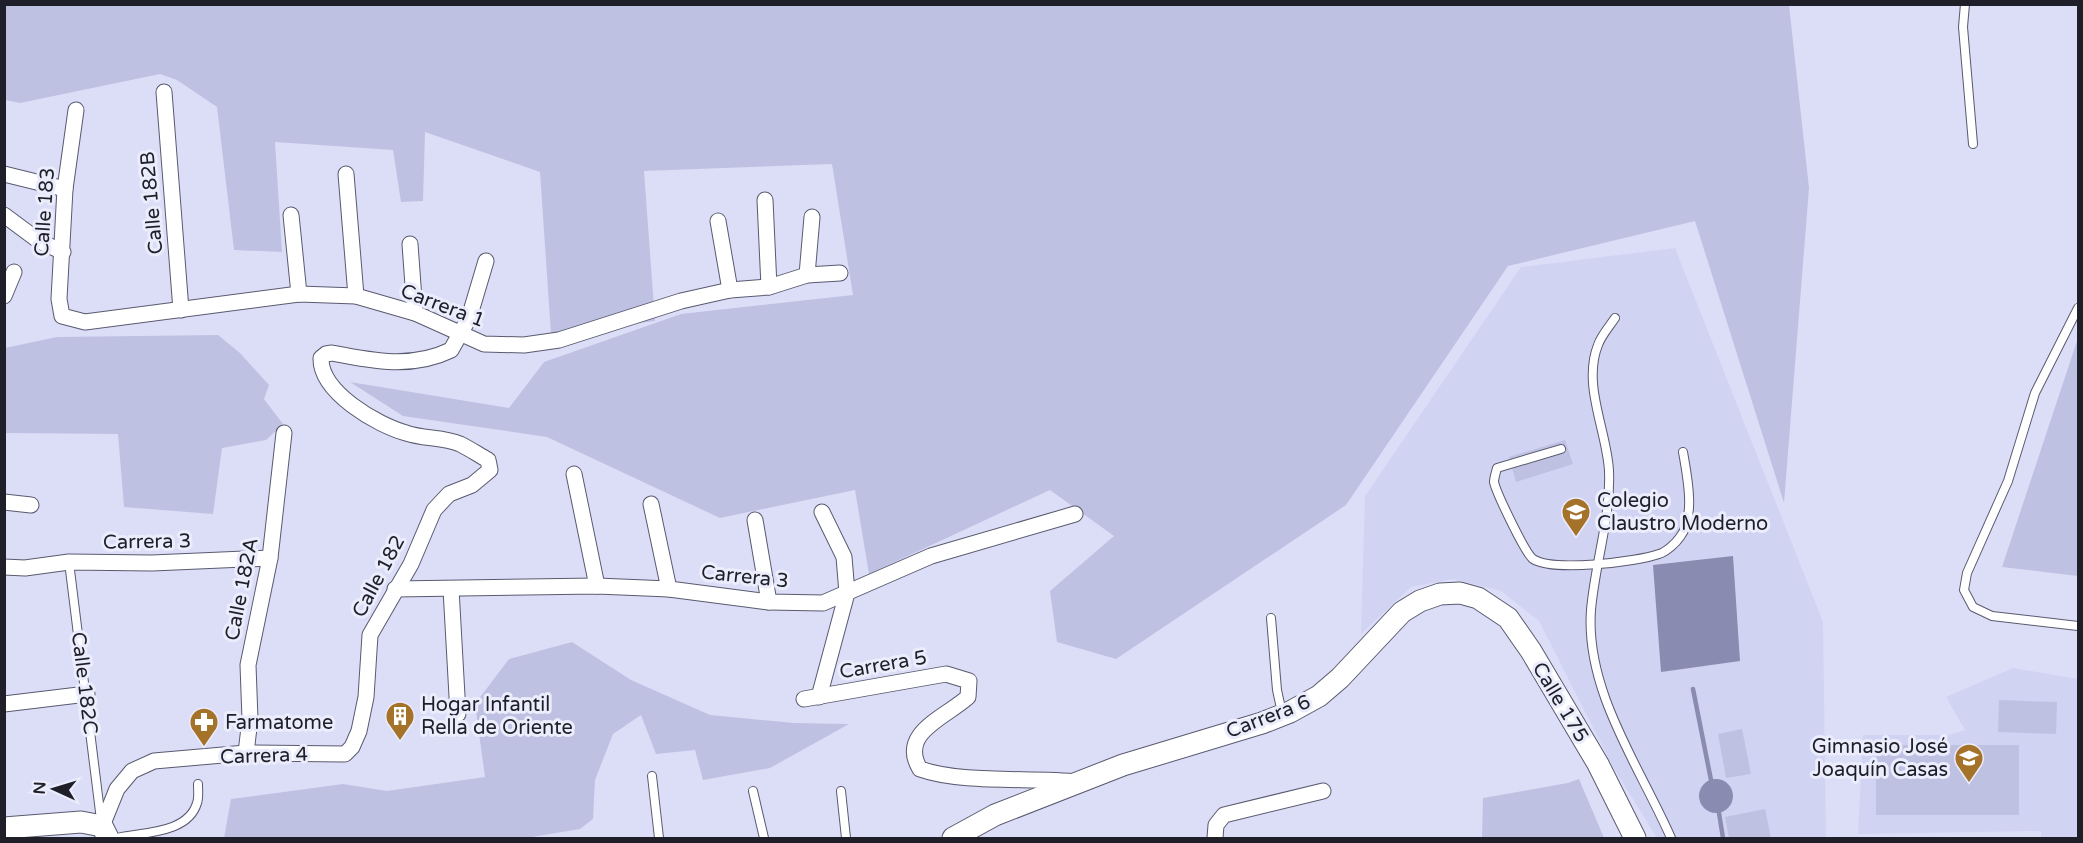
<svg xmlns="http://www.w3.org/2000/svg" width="2083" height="843" font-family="'Varela Round',sans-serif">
<rect width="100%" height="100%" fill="#dcdef7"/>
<g fill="#d1d3f3">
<polygon points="1675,248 1823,622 1826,838 1657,838 1613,767 1539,621 1501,591 1453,579 1411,587 1361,634 1365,496 1521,267"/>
<polygon points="2013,668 2078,679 2078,838 2041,838 2041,831 1858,834 1863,735 1949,735 1965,730 1946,697"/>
</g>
<g fill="#bfc1e2">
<polygon points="4,5 1789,5 1809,188 1784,503 1695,221 1508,266 1346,505 1116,659 1057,642 1050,591 1114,536 1050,490 869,574 855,490 720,518 547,437 403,416 350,382 509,408 544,362 681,314 853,295 832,164 644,171 655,321 551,334 540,172 425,132 423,201 401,202 393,150 275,142 282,252 234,250 217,107 177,80 160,74 20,103 5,100"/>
<polygon points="218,335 240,353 269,385 264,399 283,424 266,440 222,448 213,514 124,507 118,434 5,433 5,348 57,337"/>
<polygon points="2078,338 2078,576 2002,567"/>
<polygon points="1565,440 1573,464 1516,482 1509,457"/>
<polygon points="572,642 631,680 710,715 794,723 849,724 770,768 703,780 695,750 656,754 641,715 613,734 595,780 593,819 580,829 526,838 224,838 231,799 343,784 387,791 485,777 475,704 509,659"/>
<polygon points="1999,700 2057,702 2056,734 1998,732"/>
<polygon points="1742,729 1751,774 1726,778 1718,734"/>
<rect x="1876" y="745" width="143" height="70"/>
<polygon points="1579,779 1604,838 1482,838 1483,798 1568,783"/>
<polygon points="1765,809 1771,838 1729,838 1725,817"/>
</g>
<g fill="#8a8bb0">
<polygon points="1733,556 1740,661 1661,672 1653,565"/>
<circle cx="1716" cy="796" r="17"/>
</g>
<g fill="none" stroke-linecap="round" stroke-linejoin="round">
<g stroke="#8a8bb0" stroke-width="4.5">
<polyline points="1693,689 1711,780"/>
<polyline points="1719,813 1723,838"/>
</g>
<g stroke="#595a6f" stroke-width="10">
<g id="lane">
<polyline points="1965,4 1963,27 1973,144"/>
<polyline points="2078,308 2035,393 2008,481 1967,573 1964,590 1973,607 1992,616 2078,626"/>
<path d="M 1615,318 C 1609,327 1601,336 1598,345 C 1582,385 1607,431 1609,471 C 1611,518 1595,563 1591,610 C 1585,691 1640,767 1671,838"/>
<path d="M 1561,449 L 1497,468 C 1496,472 1494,478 1494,482 C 1496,492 1525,553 1533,559 C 1553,572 1636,562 1659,554 C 1666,552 1676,543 1680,537 C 1696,517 1687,475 1683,452"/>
<polyline points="69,562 101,820"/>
<polyline points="1271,618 1277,690 1282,713"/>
<polyline points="652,776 659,838"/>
<polyline points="753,791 764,838"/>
<polyline points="841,791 846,838"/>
<path d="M 117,838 C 142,832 188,834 197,803 C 199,798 198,790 198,784"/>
</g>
</g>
<g stroke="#595a6f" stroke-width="17">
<g id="street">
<polyline points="164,92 181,310"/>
<polyline points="76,110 65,189 59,299 62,316 85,322 299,294 356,296 415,313 484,344 524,345 559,340 681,301 730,290 769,287 807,275 840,273"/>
<polyline points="4,174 65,189"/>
<polyline points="346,174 356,296"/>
<polyline points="765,200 769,287"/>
<polyline points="4,215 39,241 63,252"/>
<polyline points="291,215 299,294"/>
<polyline points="718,221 730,290"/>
<polyline points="410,244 415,313"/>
<polyline points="807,275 812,217"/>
<polyline points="4,296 14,272"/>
<polyline points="574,474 597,586"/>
<polyline points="4,502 31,505"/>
<polyline points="651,504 669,589"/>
<polyline points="755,520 769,602"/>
<polyline points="4,567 25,568 69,562 152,563 270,558"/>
<polyline points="395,589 597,586 669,589 769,602 823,603 931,556 1075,514"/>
<polyline points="451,589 458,714"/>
<polyline points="819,697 847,593 844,557 822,512"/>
<path d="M 804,699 L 946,674 L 969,681 L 968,697 C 946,717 898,733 920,769 C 962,784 1031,777 1078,782"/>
<polyline points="4,704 87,694"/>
<polyline points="246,753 250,719 248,665 270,558 284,433"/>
<path d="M 102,826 L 117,789 L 132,771 L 154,761 L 246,753 L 345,754 L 352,747 L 359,731 L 366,697 L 370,635 L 411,564 L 434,510 L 449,494 L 472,485 L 490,470 L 488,460 C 479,455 470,449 460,444 C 444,437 423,439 406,433 C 377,425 320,392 321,358 L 326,354 L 332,353 C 373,361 412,369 451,350 L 469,318 L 486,261"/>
<polyline points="1215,838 1216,825 1224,815 1323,791"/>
</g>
</g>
<g stroke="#595a6f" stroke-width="23">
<g id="secondary">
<polyline points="4,828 81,822 102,826 108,838"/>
<polyline points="953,838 995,815 1123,765 1262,723 1290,712 1319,696 1340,678 1402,612 1420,601 1440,594 1460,593 1478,598 1508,618 1531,651 1598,764 1635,838"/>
</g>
</g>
<use href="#lane" stroke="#fff" stroke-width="8"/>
<use href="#street" stroke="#fff" stroke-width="15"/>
<use href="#secondary" stroke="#fff" stroke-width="21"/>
</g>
<defs>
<g id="school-pin" transform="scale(1.5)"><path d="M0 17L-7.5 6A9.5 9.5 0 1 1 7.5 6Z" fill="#a57229" stroke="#ebecfc"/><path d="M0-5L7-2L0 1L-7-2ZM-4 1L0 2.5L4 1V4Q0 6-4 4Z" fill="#fff"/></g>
<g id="building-pin" transform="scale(1.5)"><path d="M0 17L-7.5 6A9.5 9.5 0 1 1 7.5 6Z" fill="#a57229" stroke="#ebecfc"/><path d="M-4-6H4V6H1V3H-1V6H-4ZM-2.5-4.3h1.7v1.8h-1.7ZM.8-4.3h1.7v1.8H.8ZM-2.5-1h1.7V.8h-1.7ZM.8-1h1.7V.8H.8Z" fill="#fff"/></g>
<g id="pharmacy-pin" transform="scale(1.5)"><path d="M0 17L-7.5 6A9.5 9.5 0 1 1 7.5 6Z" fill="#a57229" stroke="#ebecfc"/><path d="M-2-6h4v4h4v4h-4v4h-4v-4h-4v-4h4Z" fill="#fff"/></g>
</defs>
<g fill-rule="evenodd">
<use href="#school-pin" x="1576" y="512"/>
<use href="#building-pin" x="400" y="716"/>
<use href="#pharmacy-pin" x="204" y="722"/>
<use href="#school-pin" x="1969" y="758"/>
</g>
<g text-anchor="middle" stroke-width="6" stroke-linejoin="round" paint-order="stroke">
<g font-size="20" fill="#1e1f28" stroke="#ebecfc">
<text transform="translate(151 203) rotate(-95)" y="7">Calle 182B</text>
<text transform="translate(44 212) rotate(-86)" y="7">Calle 183</text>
<text transform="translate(443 305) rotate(21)" y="7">Carrera 1</text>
<text transform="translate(147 541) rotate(-1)" y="7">Carrera 3</text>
<text transform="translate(378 576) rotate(-62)" y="7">Calle 182</text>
<text transform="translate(745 576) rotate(6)" y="7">Carrera 3</text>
<text transform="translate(241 589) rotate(-79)" y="7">Calle 182A</text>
<text transform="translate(883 664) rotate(-10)" y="7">Carrera 5</text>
<text transform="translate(85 683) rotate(83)" y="7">Calle 182C</text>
<text transform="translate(1561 702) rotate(59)" y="7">Calle 175</text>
<text transform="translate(1268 716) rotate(-21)" y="7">Carrera 6</text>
<text transform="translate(264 755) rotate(-2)" y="7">Carrera 4</text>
</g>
<g font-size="20" fill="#1e1f28" stroke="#ebecfc" text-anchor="start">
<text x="1597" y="507">Colegio<tspan x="1597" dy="23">Claustro Moderno</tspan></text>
<text x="421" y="711">Hogar Infantil<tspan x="421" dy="23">Rella de Oriente</tspan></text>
<text x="225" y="729">Farmatome</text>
<text x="1948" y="753" text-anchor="end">Gimnasio José<tspan x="1948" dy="23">Joaquín Casas</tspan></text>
</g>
</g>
<rect width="2083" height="843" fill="none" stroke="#1e1f28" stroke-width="12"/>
<g transform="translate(54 789) rotate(274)" stroke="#ebecfc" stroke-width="4.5" paint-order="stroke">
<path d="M0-4.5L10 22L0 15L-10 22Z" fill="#1e1f28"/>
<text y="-9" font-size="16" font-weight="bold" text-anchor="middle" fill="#1e1f28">N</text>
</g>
</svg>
